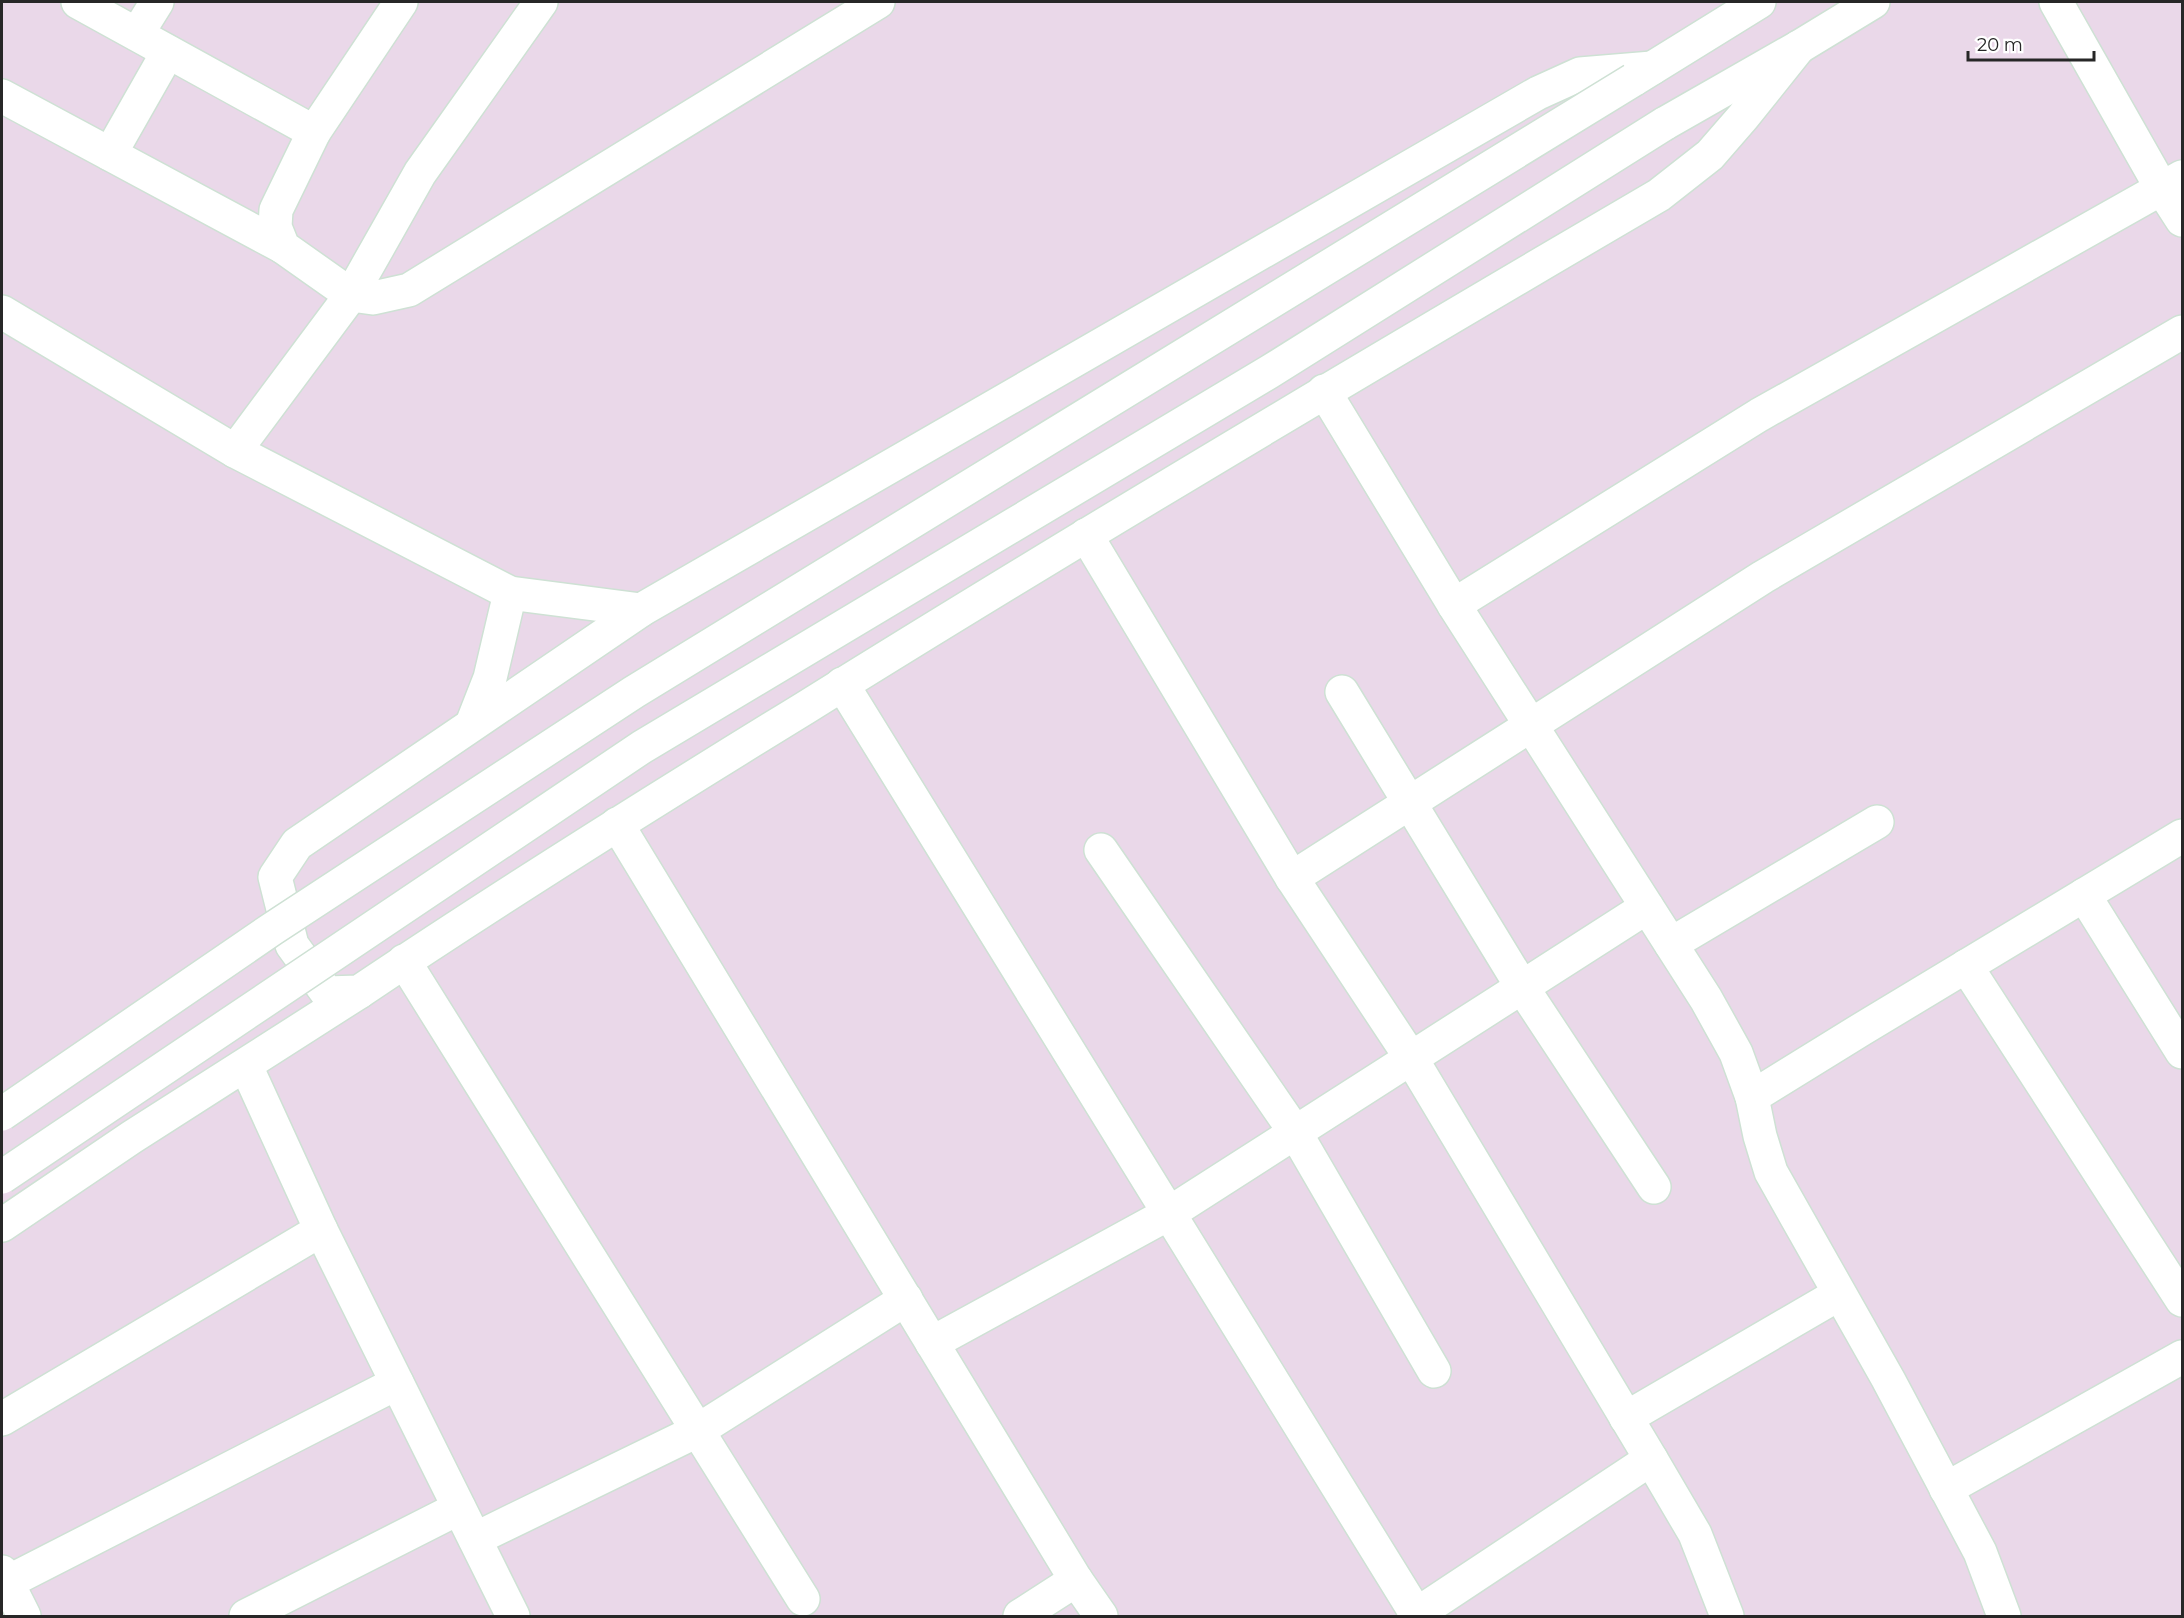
<svg xmlns="http://www.w3.org/2000/svg" width="2184" height="1618" font-family="Montserrat,sans-serif">
<rect width="100%" height="100%" fill="#ead8e9"/>
<g fill="none" stroke-linecap="round" stroke-linejoin="round">
<g stroke="#cee1d4" stroke-width="36">
<g id="minor">
<polyline points="78,2 314,132 276,210 275,227 283,247 351,295 373,298 409,290 878,2"/>
<polyline points="2056,2 2162,189 2182,220"/>
<polyline points="137,34 157,2"/>
<polyline points="2,96 283,247"/>
<polyline points="314,132 401,2"/>
<polyline points="110,154 168,52"/>
<polyline points="1324,391 1454,605 1706,999 1736,1053 1752,1097"/>
<polyline points="235,451 351,295 420,173 541,2"/>
<polyline points="1086,535 1292,878 1411,1058 1651,1459 1695,1534 1727,1616"/>
<polyline points="1454,605 1759,415 2182,177"/>
<polyline points="842,684 1417,1615"/>
<polyline points="1342,692 1522,987 1654,1187"/>
<polyline points="617,824 1076,1580 1101,1616"/>
<polyline points="1101,850 1295,1132 1434,1371"/>
<polyline points="1292,878 1763,577 2182,332"/>
<polyline points="2084,895 2182,1052"/>
<polyline points="1671,944 1877,822"/>
<polyline points="404,961 803,1599"/>
<polyline points="1966,966 2182,1300"/>
<polyline points="246,1066 321,1230 513,1616"/>
<polyline points="2,1225 132,1137 359,992"/>
<polyline points="932,1343 1168,1214 1647,907"/>
<polyline points="1626,1418 1839,1294"/>
<polyline points="2,1419 321,1230"/>
<polyline points="1946,1489 2182,1357"/>
<polyline points="475,1539 697,1431 906,1299"/>
<polyline points="2,1572 24,1616"/>
<polyline points="2,1585 397,1383"/>
<polyline points="246,1616 459,1508"/>
<polyline points="1020,1616 1076,1580"/>
<polyline points="1414,1616 1651,1459"/>
<polyline points="2004,1616 1980,1552 1888,1379 1771,1172 1760,1136 1752,1097 1862,1029 2182,836"/>
</g>
</g>
<g stroke="#cee1d4" stroke-width="36">
<g id="tertiary">
<path d="M 1652,68 L 1580,74 L 1538,93 L 641,610 L 297,844 L 275,877 L 292,945 L 327,993 L 359,992 C 505,894 655,800 805,708 C 1087,532 1372,363 1659,195 L 1710,155 L 1743,117 L 1799,47"/>
<polyline points="2,312 235,451 510,593 641,610"/>
<polyline points="472,724 490,678 510,593"/>
</g>
</g>
<g stroke="#cee1d4" stroke-width="36">
<g id="secondary">
<polyline points="1633,80 1759,2"/>
<polyline points="1664,124 1799,47 1873,2"/>
</g>
</g>
<use href="#minor" stroke="#fff" stroke-width="33"/>
<use href="#tertiary" stroke="#fff" stroke-width="33"/>
<use href="#secondary" stroke="#fff" stroke-width="33"/>
<g stroke="#cee1d4" stroke-width="36" stroke-linecap="butt">
<g id="secondary-bridge">
<polyline points="2,1114 272,929 634,692 1633,80"/>
<polyline points="2,1177 642,747 1269,372 1664,124"/>
</g>
</g>
<use href="#secondary-bridge" stroke="#fff" stroke-width="33"/>
</g>
<rect width="2184" height="1618" fill="none" stroke="#272727" stroke-width="6"/>
<path d="M1968 51v9h126v-9" fill="none" stroke="#272727" stroke-width="3"/>
<text x="1977" y="51" font-size="18" fill="#272727" stroke="#ffffff" stroke-width="4.5" paint-order="stroke">20 m</text>
</svg>
